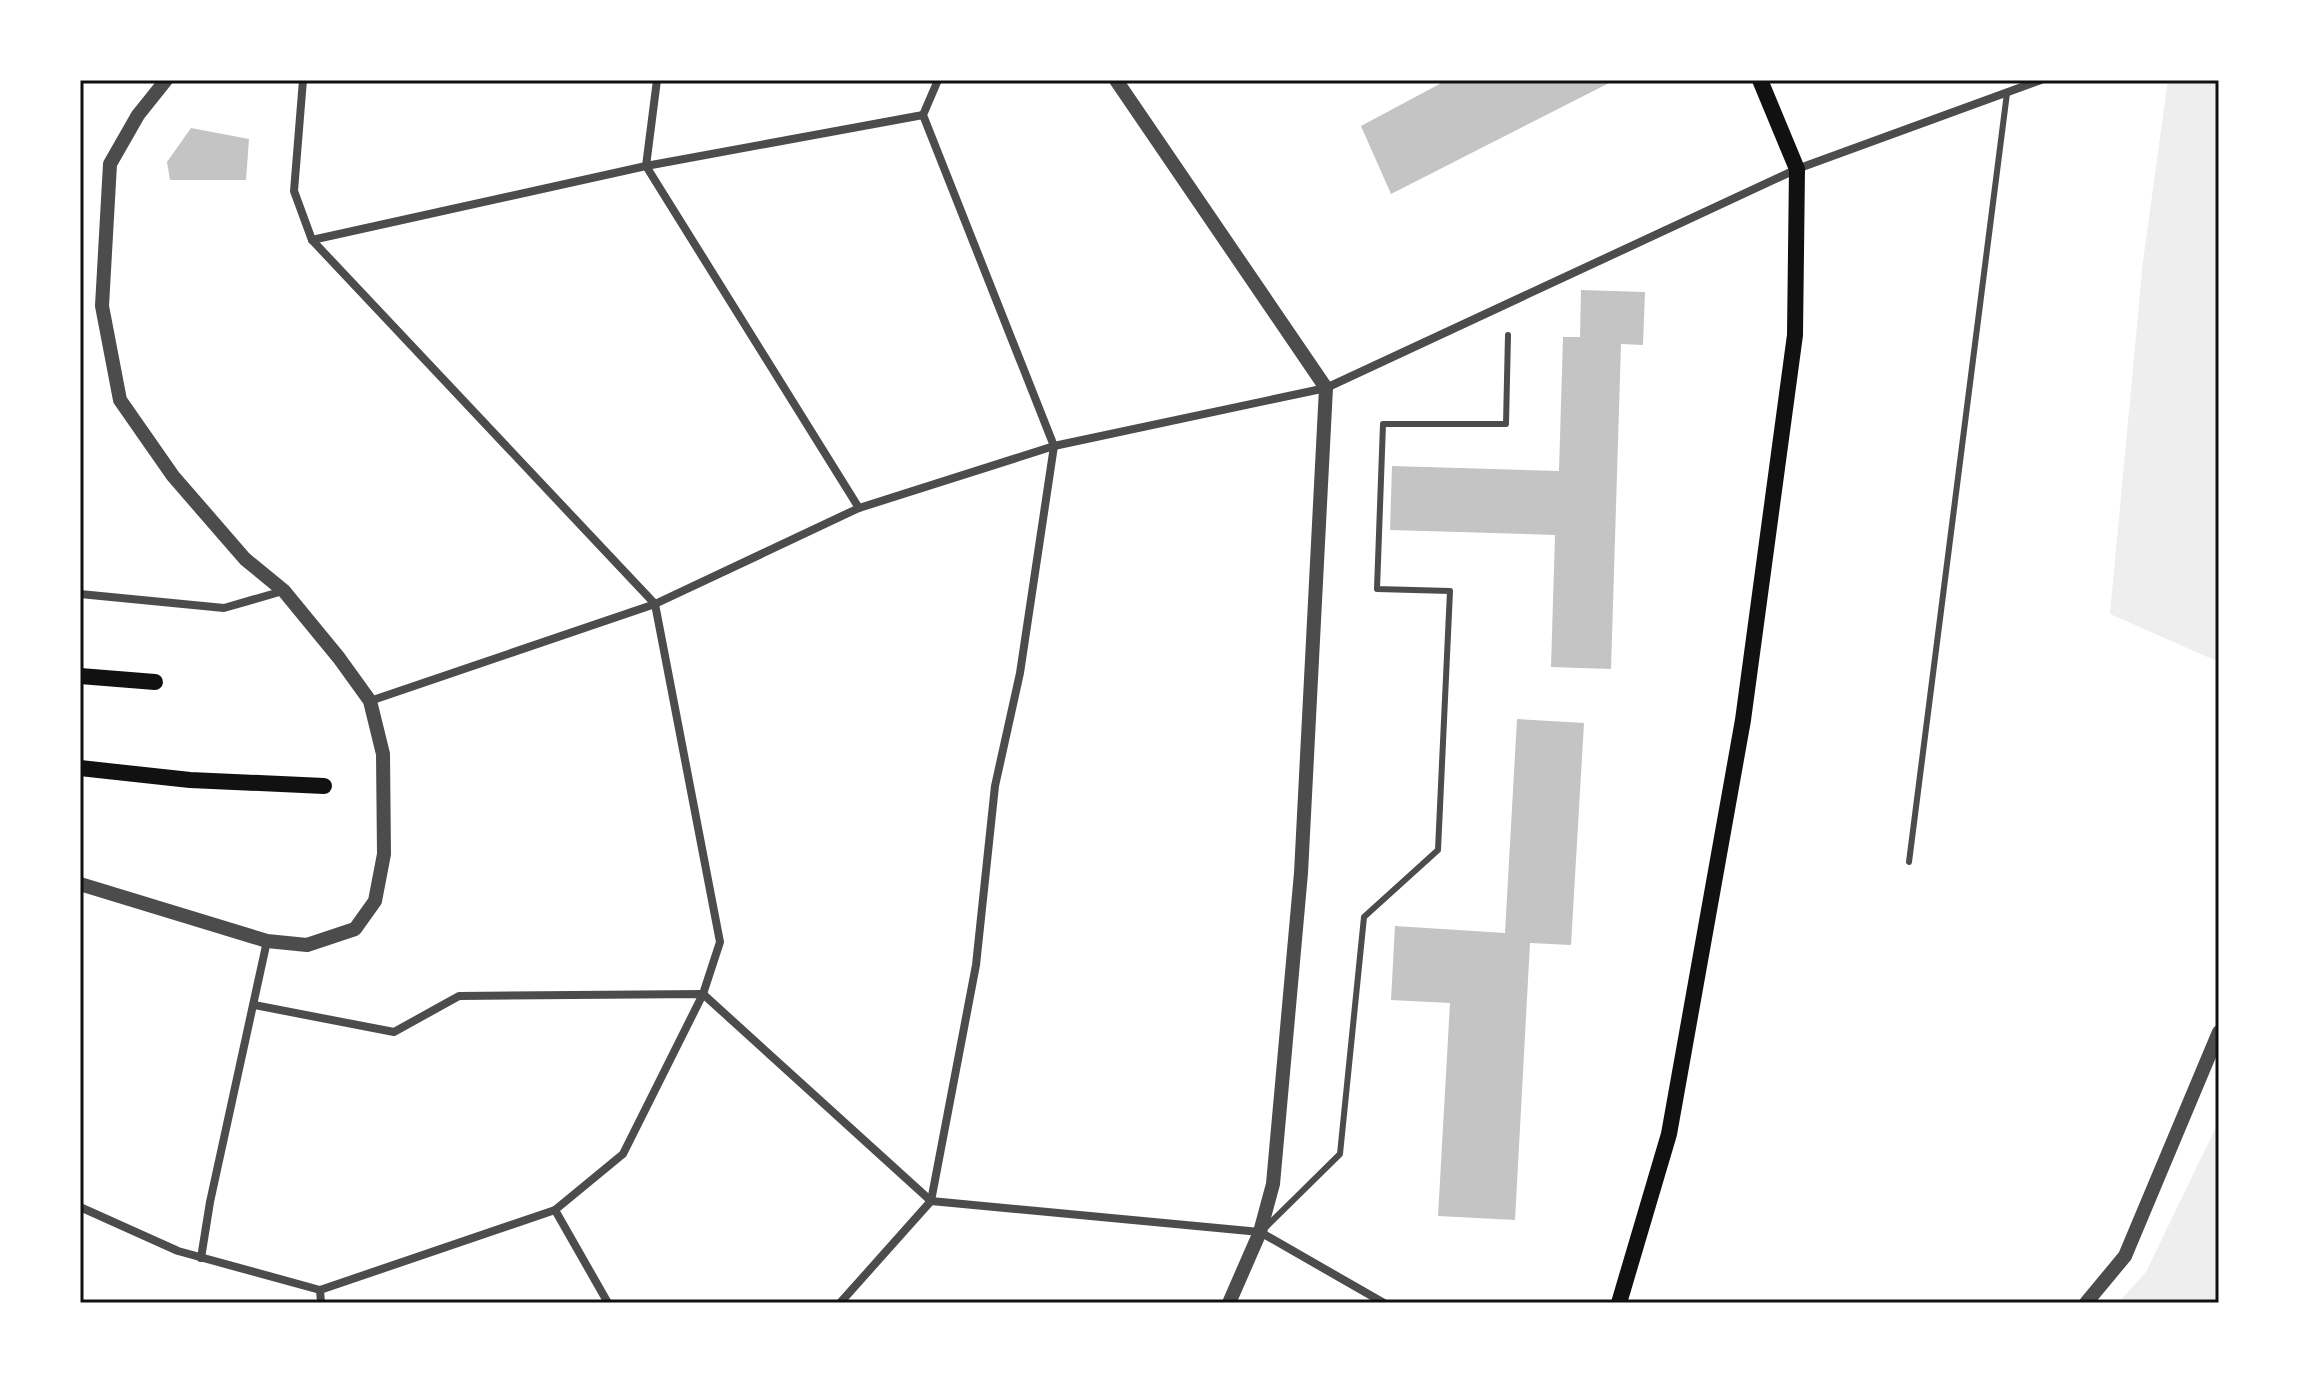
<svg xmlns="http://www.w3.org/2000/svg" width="2299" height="1383" font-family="Rubik,sans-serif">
<rect width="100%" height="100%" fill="#fff"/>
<g fill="#eee">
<polygon points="2168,80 2219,80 2219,662 2110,614 2143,261"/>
<polygon points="2219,1121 2219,1303 2118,1303 2146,1272"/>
</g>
<g fill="#c4c4c4">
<polygon points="1447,80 1615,80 1391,194 1361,126"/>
<polygon points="191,128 249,139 246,180 170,180 167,162"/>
<polygon points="1581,290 1645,292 1643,345 1621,344 1611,669 1551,667 1555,535 1390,530 1392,466 1559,471 1563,337 1580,337"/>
<polygon points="1517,719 1584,723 1571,945 1530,943 1515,1220 1438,1216 1450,1003 1391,1000 1395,926 1505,933"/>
</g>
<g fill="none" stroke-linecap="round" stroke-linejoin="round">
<g stroke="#4c4c4c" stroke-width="6">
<polyline points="1909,862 2007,93"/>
<polyline points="1266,1227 1340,1154 1364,917 1438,850 1450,591 1377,589 1383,424 1506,424 1508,335"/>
</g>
<g stroke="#4c4c4c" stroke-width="8">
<polyline points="303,80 294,191 312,240 655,604 720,942 703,994 623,1154 555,1210 320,1290"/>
<polyline points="657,80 646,166 859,508"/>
<polyline points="312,240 646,166 923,115"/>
<polyline points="80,594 224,608 283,591"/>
<polyline points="370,701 655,604 859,508 1054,446 1326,388 1797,169 2041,80"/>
<polyline points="254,1005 394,1032 459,996 703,994 931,1201 1260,1232 1384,1303"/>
<polyline points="80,1207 178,1251 320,1290"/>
<polyline points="555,1210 608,1303"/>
<polyline points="201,1258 210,1202 267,941"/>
<polyline points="320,1290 321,1303"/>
<polyline points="840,1303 931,1201 976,965 995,786 1020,673 1054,446 923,115 938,80"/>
</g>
<g stroke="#4c4c4c" stroke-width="14">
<polyline points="1116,80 1326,388 1301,873 1273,1184 1260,1232 1229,1303"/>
<polyline points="80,884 267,941 307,945 355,929 375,901 384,854 383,754 370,701 339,658 284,591 245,559 173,476 120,400 102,306 110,164 138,115 166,80"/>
<polyline points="2086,1303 2125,1256 2219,1032"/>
</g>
<g stroke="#111" stroke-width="16">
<polyline points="80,676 155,682"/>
<polyline points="80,768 190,780 324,786"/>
<polyline points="1619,1303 1669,1134 1743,720 1795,335 1797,169 1760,80"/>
</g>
</g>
<rect width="2299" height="1383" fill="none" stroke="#ffffff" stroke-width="164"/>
<rect x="82" y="82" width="2135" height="1219" fill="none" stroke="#111" stroke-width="3"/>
</svg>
